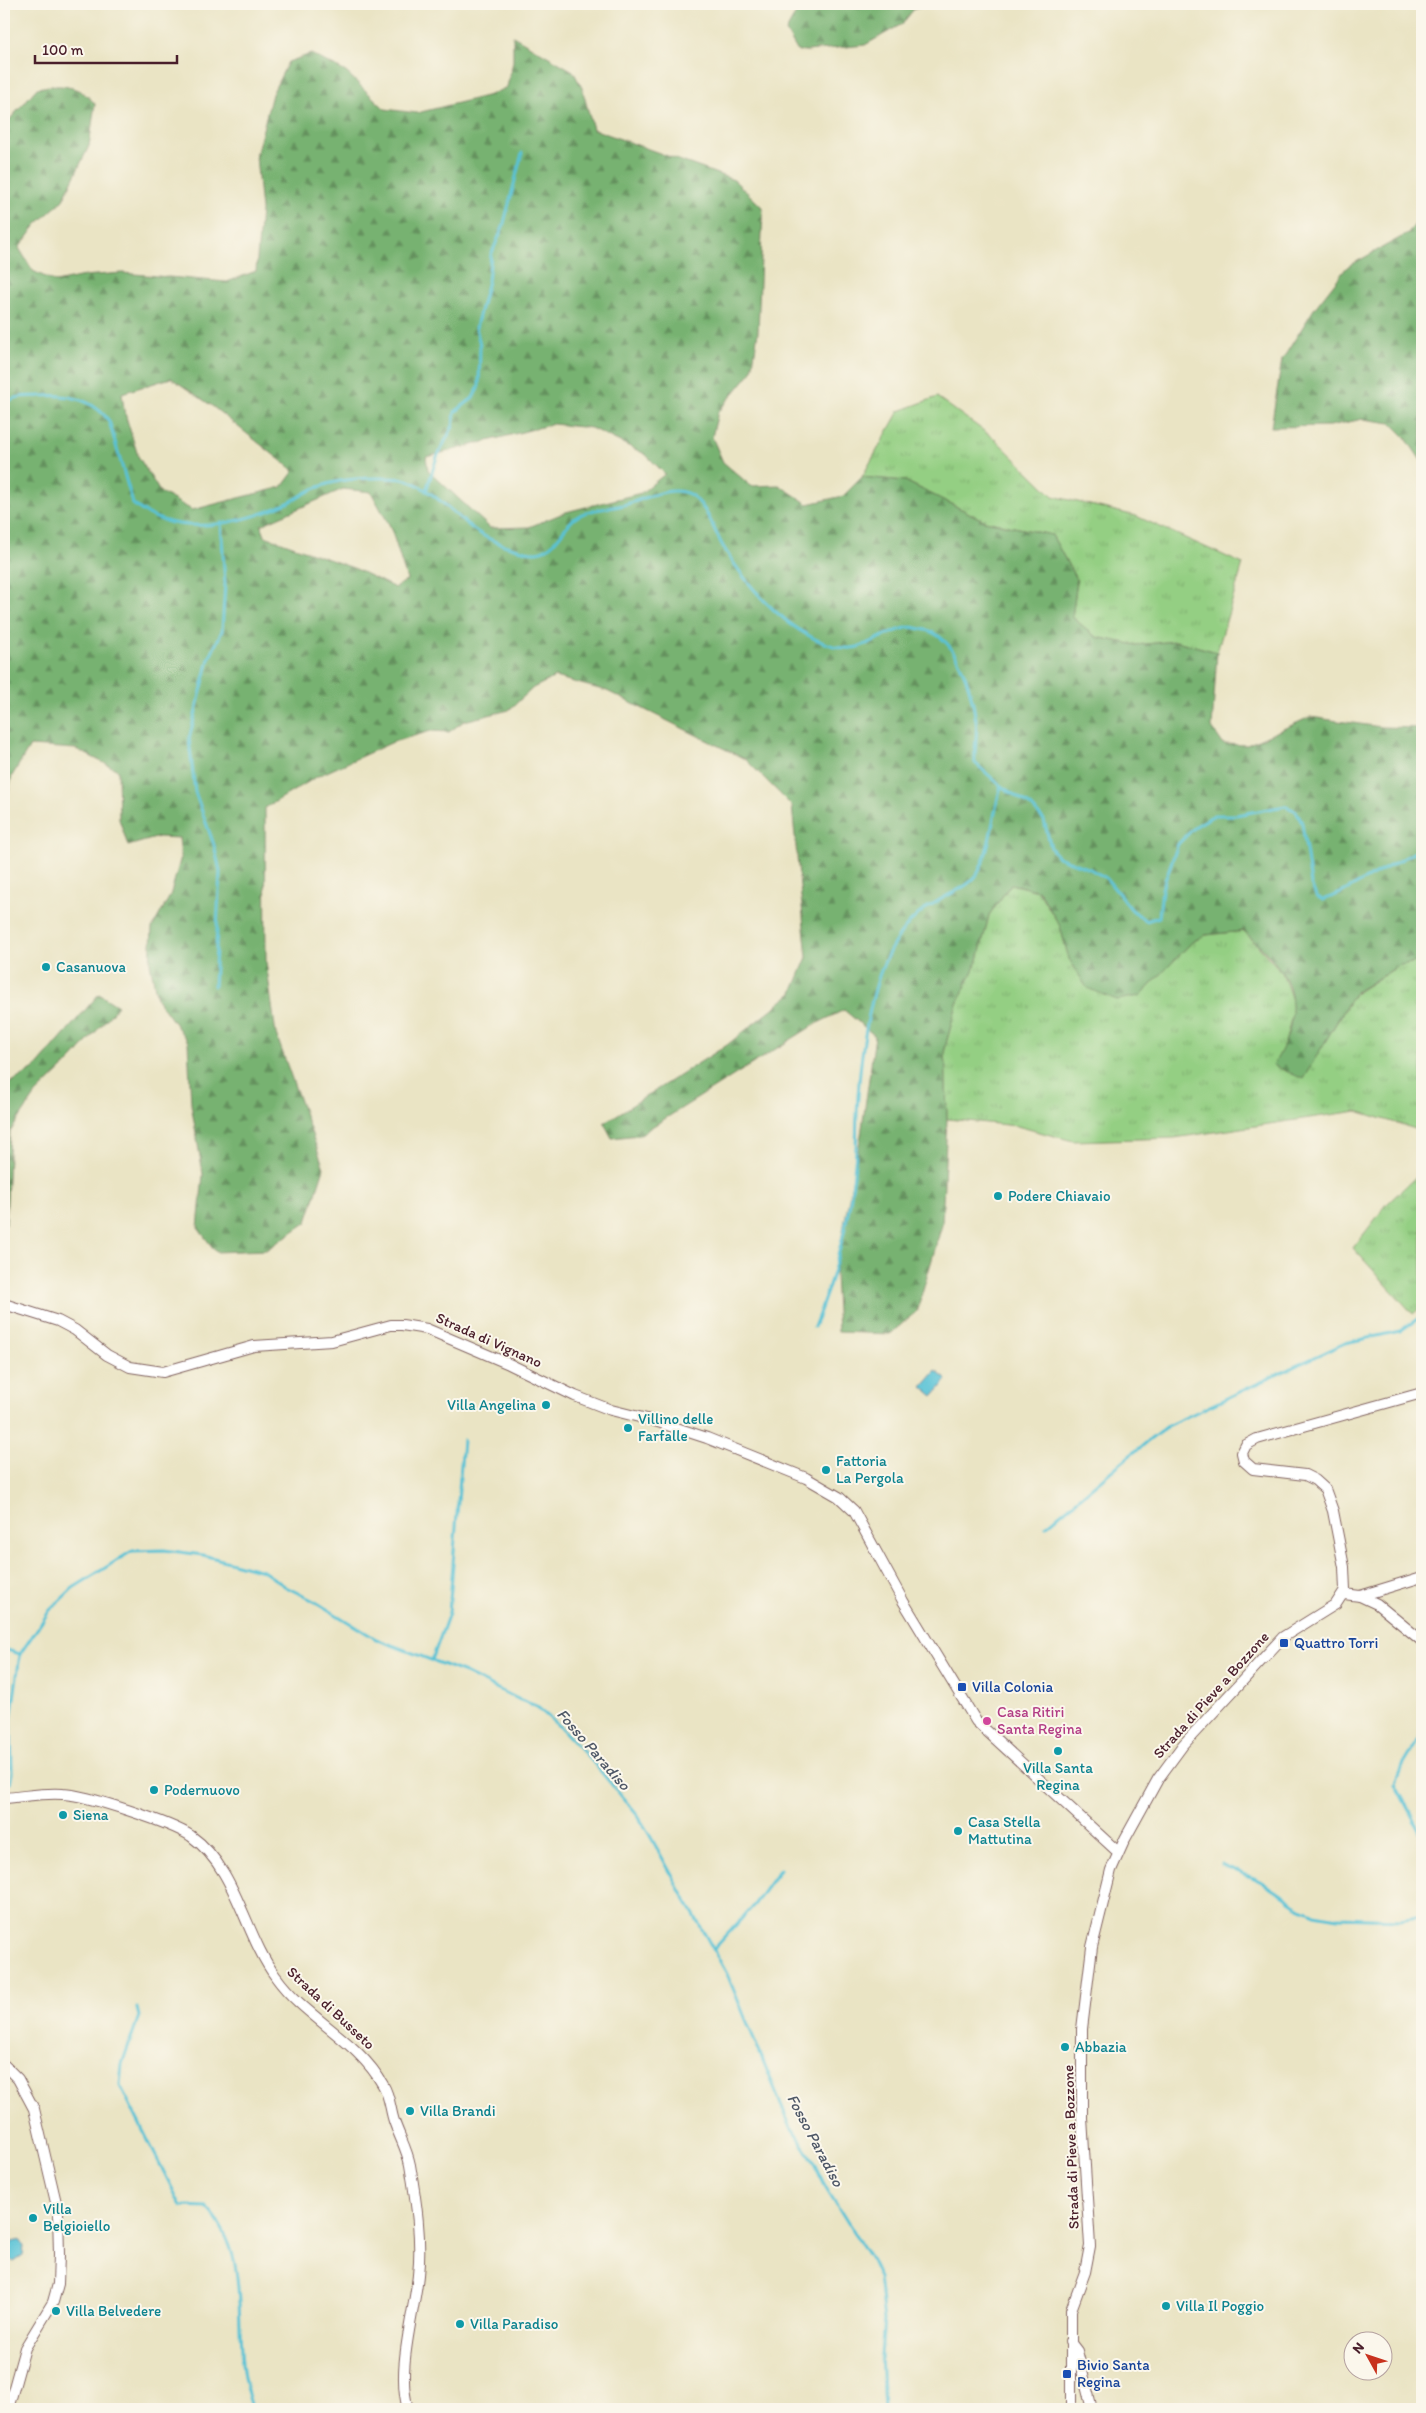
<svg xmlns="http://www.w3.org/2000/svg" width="1426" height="2413" font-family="Itim,sans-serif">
<defs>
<pattern id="grass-tufts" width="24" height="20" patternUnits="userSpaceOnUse" patternTransform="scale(1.25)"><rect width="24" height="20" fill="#94cf83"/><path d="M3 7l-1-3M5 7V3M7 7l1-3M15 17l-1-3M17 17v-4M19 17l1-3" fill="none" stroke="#81b171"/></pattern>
<pattern id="forest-firs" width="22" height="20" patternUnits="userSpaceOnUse" patternTransform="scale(1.25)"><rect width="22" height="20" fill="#77b271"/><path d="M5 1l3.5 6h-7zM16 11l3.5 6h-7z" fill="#64905d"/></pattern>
</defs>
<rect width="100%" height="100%" fill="#fbf7ec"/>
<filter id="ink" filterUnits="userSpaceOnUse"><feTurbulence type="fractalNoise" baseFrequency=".02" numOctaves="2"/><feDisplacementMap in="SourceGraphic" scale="10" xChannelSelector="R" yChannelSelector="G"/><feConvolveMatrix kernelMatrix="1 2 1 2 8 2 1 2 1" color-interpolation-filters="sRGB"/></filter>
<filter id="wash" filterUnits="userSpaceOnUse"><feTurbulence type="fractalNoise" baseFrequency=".0096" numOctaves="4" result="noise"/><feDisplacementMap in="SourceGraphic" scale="20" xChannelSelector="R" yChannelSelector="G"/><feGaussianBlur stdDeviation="1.12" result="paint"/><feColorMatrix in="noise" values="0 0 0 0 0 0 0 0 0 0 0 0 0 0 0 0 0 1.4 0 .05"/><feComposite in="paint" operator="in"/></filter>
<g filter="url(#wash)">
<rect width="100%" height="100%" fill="#eae4c4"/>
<g fill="url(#grass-tufts)" stroke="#6f7757">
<polygon points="937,397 995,439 1053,496 1136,516 1243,564 1217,652 1176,641 1136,645 1096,637 1072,617 1077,581 1052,535 985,521 905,481 862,477 899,411"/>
<polygon points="1011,884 1038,891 1060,926 1069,959 1140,996 1192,942 1206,935 1244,931 1282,972 1294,1006 1284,1048 1303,1078 1354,994 1400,965 1422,961 1422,1131 1357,1111 1174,1138 1073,1141 1017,1126 947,1119 945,1047 957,1004 978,960 989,915"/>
<polygon points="1422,1171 1422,1306 1413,1314 1353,1248 1387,1204"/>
</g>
<g fill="url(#forest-firs)" stroke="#60684e" fill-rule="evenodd">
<polygon points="801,4 936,4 914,9 902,24 865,45 798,52 786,31"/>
<path d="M 513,36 L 573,71 L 582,88 L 593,129 L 734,180 L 763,208 L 758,332 L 752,371 L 718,412 L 712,437 L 723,462 L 751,486 L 779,485 L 808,504 L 843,496 L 862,477 L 905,481 L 985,521 L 1052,535 L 1077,581 L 1072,617 L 1096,637 L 1136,645 L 1176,641 L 1217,652 L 1212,728 L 1223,744 L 1247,745 L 1310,717 L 1381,727 L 1422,728 L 1422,961 L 1400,965 L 1354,993 L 1303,1079 L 1273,1065 C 1291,1038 1301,1000 1281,971 C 1271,956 1257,944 1244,931 L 1205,935 L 1192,942 L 1140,996 L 1117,1000 L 1087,988 L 1069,959 L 1060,926 L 1039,891 L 1011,884 L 989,915 L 978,960 L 957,1004 L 945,1047 L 947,1119 L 942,1225 L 917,1311 L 890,1334 L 838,1332 L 835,1273 L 861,1135 L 875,1036 L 844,1010 L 814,1025 L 639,1135 L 612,1138 L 604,1123 L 727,1045 L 792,993 L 807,957 L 792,806 L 745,759 L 607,691 L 555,677 L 533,688 L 509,710 L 464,721 L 449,732 L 431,731 L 393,742 L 318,776 L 265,808 L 266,962 L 276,1034 L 324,1168 L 307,1222 L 266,1250 L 216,1252 L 198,1228 L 203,1174 L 191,1104 L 188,1042 L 157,999 L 150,963 L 152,928 L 170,896 L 181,857 L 179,838 L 159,837 L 128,846 L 119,819 L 118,770 L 76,749 L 30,746 L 12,776 L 4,814 L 4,126 L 37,88 C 60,84 79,84 95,104 L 89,146 L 63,200 L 36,225 L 19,248 L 33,271 L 56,282 L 84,276 L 122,273 L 227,282 L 256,271 L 261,210 L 256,156 L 272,94 L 288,62 L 311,54 L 346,72 L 385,109 L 417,113 L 490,95 L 507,87 L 513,62 ZM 171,378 L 212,406 L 294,471 L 282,487 L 192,510 L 160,492 L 138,456 L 124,410 L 122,393 ZM 553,424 L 591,428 L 645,454 L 665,474 L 641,493 L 566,512 L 529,527 L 490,528 L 428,470 L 426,457 ZM 343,489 L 371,492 L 391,528 L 407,580 L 395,588 L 356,569 L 265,536 L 261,525 Z"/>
<polygon points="1422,216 1422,462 1405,437 1391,423 1363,419 1330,426 1271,427 1282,360 1314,309 1347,267 1407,234"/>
<polygon points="99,994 118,1006 73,1058 36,1094 10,1132 6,1224 4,1223 4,1072 8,1084 34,1069"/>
</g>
<g fill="#59c2d6" stroke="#527080">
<polygon points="936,1371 947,1380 933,1396 922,1387"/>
<polygon points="21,2240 24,2246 23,2256 14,2262 8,2257 8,2248 12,2242"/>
</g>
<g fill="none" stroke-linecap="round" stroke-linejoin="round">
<g stroke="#59c2d6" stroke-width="3">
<polyline points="4,389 10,400"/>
<path d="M 4,403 C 22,394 24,397 42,396 C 68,394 93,399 109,421 L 133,504 C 177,541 246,523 292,501 C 300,497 307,491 316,488 C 333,481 355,478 374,478 C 388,478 404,477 416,484 C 455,505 465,536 514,548 C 521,549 529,553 536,552 C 554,551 562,528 575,518 C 589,508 611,509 627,504 C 642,500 657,491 674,491 C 678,491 685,492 689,494 C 707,504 714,532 724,548 C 745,583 778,621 815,639 C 862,661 865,638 906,628 C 911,626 916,628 921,629 C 958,634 971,689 976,720 C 978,734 974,748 975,763 L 1001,786 L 1031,806 L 1044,820 L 1051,848 L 1058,857 L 1090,869 L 1106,878 L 1132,910 L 1146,921 L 1159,917 L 1162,889 L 1178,844 L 1196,826 L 1214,815 L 1236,815 L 1285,806 L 1296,811 L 1302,823 L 1311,884 L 1316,896 L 1323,900 L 1341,893 L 1422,848"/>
<polyline points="426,491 437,457 453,426 455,412 473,398 479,386 480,345 476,327 488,281 491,255 503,227 522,153"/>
<polyline points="214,986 220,871 214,845 195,792 189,739 209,659 222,631 225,584 221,523"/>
<path d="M 814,1327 C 835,1274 850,1220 855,1163 C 857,1146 856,1130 857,1114 C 859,1068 865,1020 879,976 C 890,944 908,917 938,901 C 950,893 967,888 976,876 C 990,856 993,812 1001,786"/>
<polyline points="1046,1526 1128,1457 1169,1425 1345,1343 1400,1331 1422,1316"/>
<polyline points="4,1649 20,1654"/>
<polyline points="432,1660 449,1613 463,1440"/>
<polyline points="1422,1733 1402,1766 1395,1784 1422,1835"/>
<polyline points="10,1783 12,1773 11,1720 20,1654 50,1610 73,1588 132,1551 164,1550 203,1555 263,1571 286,1587 314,1601 376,1639 465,1673 518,1699 536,1706 561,1728 592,1761 638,1816 649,1834 727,1974 791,2128 809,2153 825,2186 871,2260 879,2278 884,2320 881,2355 884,2409"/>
<polyline points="1221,1864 1260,1881 1299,1907 1315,1914 1339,1918 1400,1920 1422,1916"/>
<polyline points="714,1949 754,1905 780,1869"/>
<path d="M 137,2008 L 139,2016 L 122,2064 L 120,2085 L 180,2204 L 182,2206 L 206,2207 C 260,2264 225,2341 253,2409"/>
</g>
</g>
</g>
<g filter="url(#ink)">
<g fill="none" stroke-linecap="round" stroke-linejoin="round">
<g stroke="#826461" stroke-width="12">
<g id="minor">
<polyline points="4,1304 58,1321 75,1330 107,1355 130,1367 163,1372 254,1346 332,1341 391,1325 402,1325 427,1329 509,1364 575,1396 611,1410 655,1421 707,1438 806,1478 839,1497 854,1511 903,1601 976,1721 1118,1852"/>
<polyline points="1344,1594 1360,1596 1422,1577"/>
<polyline points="1360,1596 1377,1604 1422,1641"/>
<path d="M 4,1798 C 24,1797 43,1792 63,1794 C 87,1795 172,1823 191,1836 C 237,1869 244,1934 276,1977 C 305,2018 358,2040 383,2085 C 390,2096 390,2109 394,2121 C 399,2136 407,2149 410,2165 C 416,2200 422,2240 418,2275 C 414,2316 396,2369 408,2409"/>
<polyline points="4,2065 18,2079 34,2109 58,2211 59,2255 58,2284 53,2302 25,2348 8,2409"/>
<polyline points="1070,2342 1077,2351 1092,2409"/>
<polyline points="1071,2409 1071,2310 1085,2272 1090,2246 1082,2118 1082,2029 1092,1947 1111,1870 1125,1839 1158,1779 1183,1745 1283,1637 1336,1604 1345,1590 1344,1567 1333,1511 1325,1489 1315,1480 1305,1475 1253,1469 1244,1461 1242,1453 1246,1445 1257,1439 1422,1393"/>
</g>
</g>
<use href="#minor" stroke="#fff" stroke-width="10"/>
</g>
</g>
<g fill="#0f9aa8" stroke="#fbf7ec" stroke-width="2">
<circle cx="46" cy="967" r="5"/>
<circle cx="998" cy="1196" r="5"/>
<circle cx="546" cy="1405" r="5"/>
<circle cx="628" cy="1428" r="5"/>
<circle cx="826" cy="1470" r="5"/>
<circle cx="1058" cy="1751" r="5"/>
<circle cx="154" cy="1790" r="5"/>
<circle cx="63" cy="1815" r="5"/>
<circle cx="958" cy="1831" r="5"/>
<circle cx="1065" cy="2047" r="5"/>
<circle cx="410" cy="2111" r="5"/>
<circle cx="33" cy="2218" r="5"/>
<circle cx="1166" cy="2306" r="5"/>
<circle cx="56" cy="2311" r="5"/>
<circle cx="460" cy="2324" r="5"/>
</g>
<g fill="#1a4fb4" stroke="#fbf7ec" stroke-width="2">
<rect x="1279" y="1638" width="10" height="10" rx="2.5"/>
<rect x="957" y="1682" width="10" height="10" rx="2.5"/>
<rect x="1062" y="2369" width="10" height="10" rx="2.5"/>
</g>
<circle fill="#d1479c" stroke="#fbf7ec" stroke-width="2" cx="987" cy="1721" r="5"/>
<g text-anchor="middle" stroke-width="4" stroke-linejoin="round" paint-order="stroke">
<g font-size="15" fill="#0d838f" stroke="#fbf7ec" text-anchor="start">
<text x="56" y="972">Casanuova</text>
<text x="1008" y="1201">Podere Chiavaio</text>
<text x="536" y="1410" text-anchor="end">Villa Angelina</text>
<text x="638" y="1424">Villino delle<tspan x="638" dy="17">Farfalle</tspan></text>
<text x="836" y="1466">Fattoria<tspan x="836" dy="17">La Pergola</tspan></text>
<text x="1058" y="1773" text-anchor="middle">Villa Santa<tspan x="1058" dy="17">Regina</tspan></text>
<text x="164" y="1795">Podernuovo</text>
<text x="73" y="1820">Siena</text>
<text x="968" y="1827">Casa Stella<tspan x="968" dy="17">Mattutina</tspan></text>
<text x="1075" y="2052">Abbazia</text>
<text x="420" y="2116">Villa Brandi</text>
<text x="43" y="2214">Villa<tspan x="43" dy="17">Belgioiello</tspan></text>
<text x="1176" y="2311">Villa Il Poggio</text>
<text x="66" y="2316">Villa Belvedere</text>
<text x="470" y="2329">Villa Paradiso</text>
</g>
<g font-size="15" fill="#4a1f2b" stroke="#fbf7ec">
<text transform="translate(489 1340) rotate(24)" y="5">Strada di Vignano</text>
<text transform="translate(1211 1695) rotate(-48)" y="5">Strada di Pieve a Bozzone</text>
<text transform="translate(331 2008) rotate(43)" y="5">Strada di Busseto</text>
<text transform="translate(1071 2147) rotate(-92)" y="5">Strada di Pieve a Bozzone</text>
</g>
<g font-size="15" fill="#164399" stroke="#fbf7ec" text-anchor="start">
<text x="1294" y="1648">Quattro Torri</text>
<text x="972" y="1692">Villa Colonia</text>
<text x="1077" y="2370">Bivio Santa<tspan x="1077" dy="17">Regina</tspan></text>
</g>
<g font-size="15" fill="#b23c85" stroke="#fbf7ec" text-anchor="start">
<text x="997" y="1717">Casa Ritiri<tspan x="997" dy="17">Santa Regina</tspan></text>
</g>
<g font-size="16" font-style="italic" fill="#4f5867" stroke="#fbf7ec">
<text transform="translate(594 1749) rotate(49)" y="6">Fosso Paradiso</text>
<text transform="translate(816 2140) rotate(62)" y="6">Fosso Paradiso</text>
</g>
</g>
<rect width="1426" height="2413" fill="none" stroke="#fbf7ec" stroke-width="20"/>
<g transform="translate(1368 2356) rotate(310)"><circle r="24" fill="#fbf7ec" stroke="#b4a19f"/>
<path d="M0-4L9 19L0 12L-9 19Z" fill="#c8321e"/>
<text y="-8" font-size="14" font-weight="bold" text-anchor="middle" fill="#4a1f2b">N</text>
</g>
<path d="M35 55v8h142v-8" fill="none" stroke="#4a1f2b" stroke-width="2.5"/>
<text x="42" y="55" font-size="15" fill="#4a1f2b" stroke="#fbf7ec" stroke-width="4" paint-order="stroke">100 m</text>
</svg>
